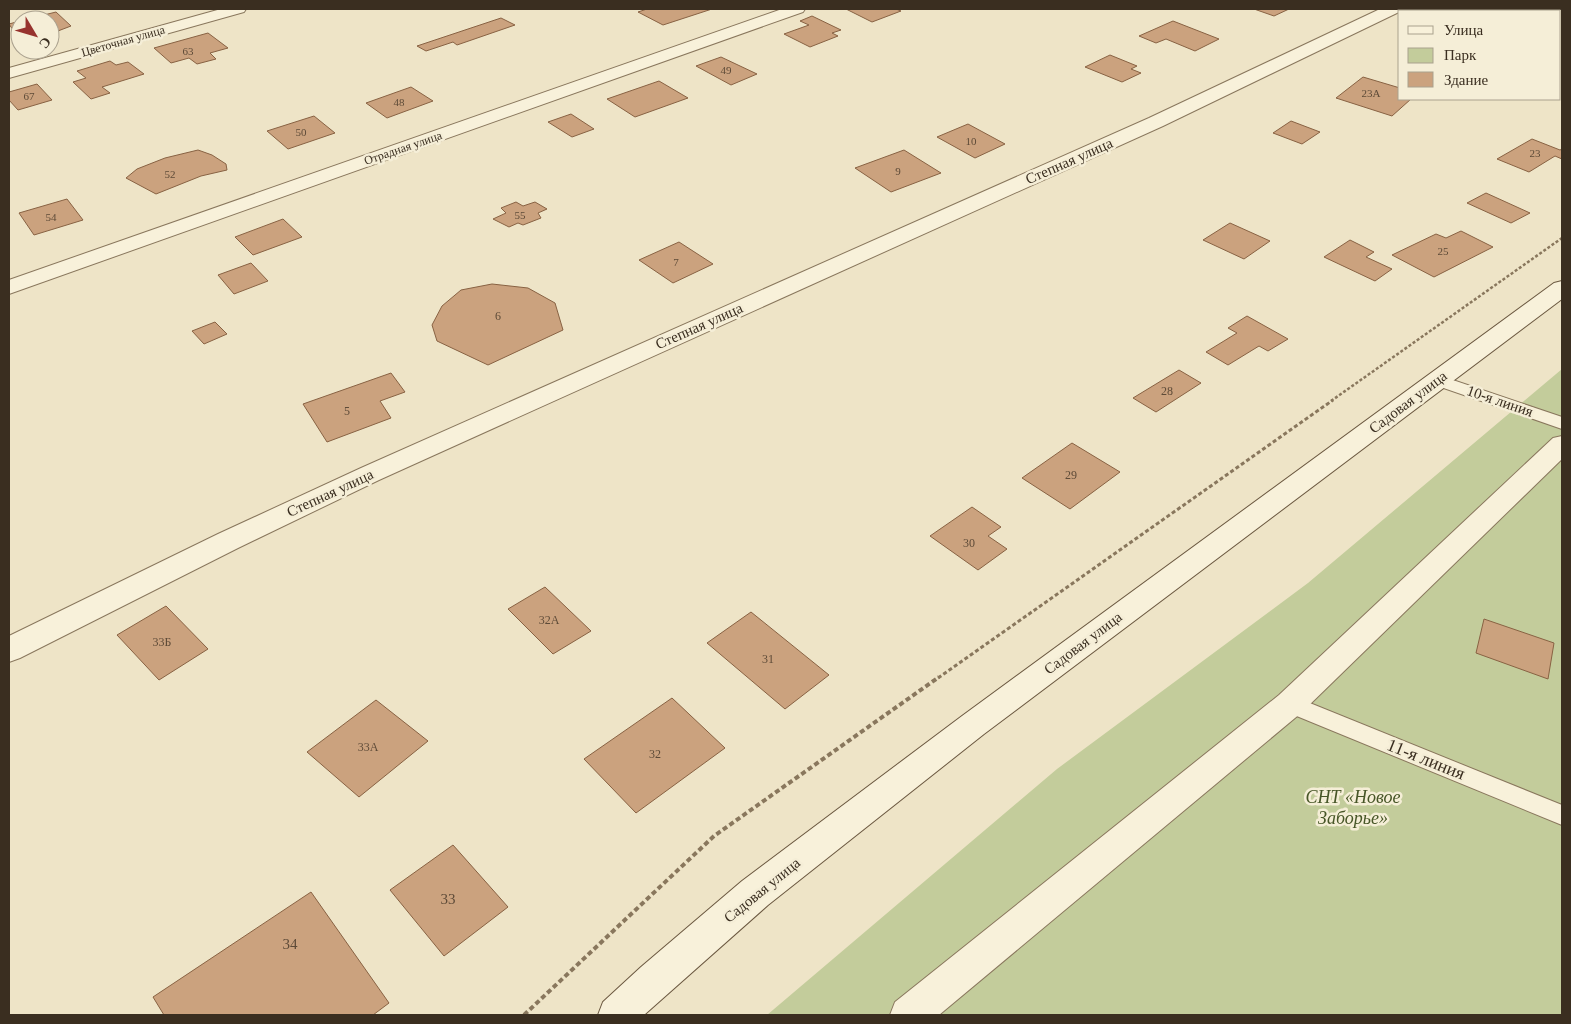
<svg xmlns="http://www.w3.org/2000/svg" width="1571" height="1024" font-family="Georgia,serif">
<rect width="100%" height="100%" fill="#eee4c7"/>
<polygon fill="#c3cc9b" points="1562,369 1562,1015 767,1015 1057,769 1308,583"/>
<g fill="#cba27e" stroke="#886243">
<polygon points="647,9 712,9 663,25 638,12"/>
<polygon points="846,9 896,9 901,11 872,22"/>
<polygon points="1254,9 1289,9 1274,16"/>
<polygon points="56,12 71,26 50,34 50,20 24,20"/>
<polygon points="812,16 841,30 832,33 838,36 810,47 784,34 809,25 800,21"/>
<polygon points="501,18 515,25 457,45 453,42 426,51 417,46"/>
<polygon points="20,21 20,39 19,39 9,24"/>
<polygon points="1173,21 1219,39 1195,51 1166,39 1156,43 1139,36"/>
<polygon points="208,33 228,48 210,53 216,59 197,64 189,58 171,63 154,48"/>
<polygon points="1110,55 1137,66 1131,69 1141,73 1122,82 1085,67"/>
<polygon points="721,57 757,74 731,85 696,66"/>
<polygon points="110,61 116,65 128,62 144,74 102,87 110,93 91,99 73,82 86,78 77,71"/>
<polygon points="1363,77 1400,88 1400,99 1411,99 1392,116 1336,98"/>
<polygon points="659,81 688,98 635,117 607,99"/>
<polygon points="37,84 52,100 18,110 9,100 9,92"/>
<polygon points="411,87 433,101 387,118 366,103"/>
<polygon points="571,114 594,129 572,137 548,122"/>
<polygon points="314,116 335,133 288,149 267,131"/>
<polygon points="1291,121 1320,132 1302,144 1273,133"/>
<polygon points="968,124 1005,144 975,158 937,137"/>
<polygon points="1532,139 1560,150 1562,149 1562,159 1555,156 1529,172 1497,159"/>
<polygon points="198,150 212,155 226,164 227,170 201,176 156,194 126,178 137,169 165,158"/>
<polygon points="904,150 941,173 891,192 855,168"/>
<polygon points="1486,193 1530,213 1511,223 1467,203"/>
<polygon points="67,199 83,220 34,235 19,213"/>
<polygon points="516,202 523,206 535,202 547,209 538,213 541,218 523,225 518,223 509,227 493,219 506,213 501,208"/>
<polygon points="283,219 302,237 253,255 235,237"/>
<polygon points="1230,223 1270,241 1244,259 1203,240"/>
<polygon points="1461,231 1493,247 1434,277 1392,255 1436,234 1446,238"/>
<polygon points="1350,240 1374,252 1366,257 1392,269 1375,281 1324,257"/>
<polygon points="679,242 713,264 673,283 639,260"/>
<polygon points="251,263 268,281 234,294 218,275"/>
<polygon points="492,284 528,288 555,303 563,330 488,365 437,341 432,325 442,306 461,290"/>
<polygon points="1247,316 1288,339 1268,351 1259,346 1228,365 1206,352 1237,333 1228,328"/>
<polygon points="215,322 227,334 204,344 192,331"/>
<polygon points="1179,370 1201,383 1156,412 1133,398"/>
<polygon points="391,373 405,392 380,401 391,418 327,442 303,404"/>
<polygon points="1072,443 1120,472 1070,509 1022,478"/>
<polygon points="972,507 1001,527 988,536 1007,549 978,570 930,536"/>
<polygon points="545,587 591,631 553,654 508,609"/>
<polygon points="166,606 208,649 159,680 117,635"/>
<polygon points="751,612 829,675 785,709 707,643"/>
<polygon points="1484,619 1554,643 1548,679 1476,653"/>
<polygon points="672,698 725,748 636,813 584,759"/>
<polygon points="376,700 428,741 359,797 307,752"/>
<polygon points="453,845 508,907 444,956 390,890"/>
<polygon points="311,892 389,1003 373,1015 164,1015 153,997"/>
</g>
<g fill="none" stroke-linecap="round" stroke-linejoin="round">
<g stroke="#89775d" stroke-width="2">
<g id="lane">
<polygon points="1438,375 1562,417 1562,429 1432,384 1430,380 1432,376"/>
<polygon points="1290,695 1562,805 1562,825 1282,710 1279,704 1282,698"/>
</g>
</g>
<g stroke="#89775d" stroke-width="2">
<g id="street">
<polygon points="221,9 246,9 244,12 9,78 9,68"/>
<polygon points="782,9 805,9 803,12 9,294 9,280"/>
<polygon points="1380,9 1401,9 1399,12 1163,126 379,480 238,548 20,658 9,662 9,636 218,534 361,468 1149,118"/>
<polygon points="1562,436 1562,459 1301,713 939,1015 890,1015 895,1002 1279,695 1553,438"/>
</g>
</g>
<g stroke="#6b5840" stroke-width="2">
<polygon id="secondary" points="1562,281 1562,299 984,734 768,905 644,1015 598,1015 603,1002 641,967 742,881 962,716 1554,283"/>
</g>
<polyline stroke="#89775d" stroke-width="2.5" stroke-dasharray="3 2" stroke-linecap="butt" points="1331,401 1562,238"/>
<polyline stroke="#89775d" stroke-width="3" stroke-dasharray="4 2.5" stroke-linecap="butt" points="938,678 1333,400"/>
<polyline stroke="#89775d" stroke-width="4" stroke-dasharray="5 3" stroke-linecap="butt" points="524,1015 714,836 939,677"/>
<use href="#lane" fill="#f8f1da" fill-rule="evenodd"/>
<use href="#street" fill="#f8f1da" fill-rule="evenodd"/>
<use href="#secondary" fill="#f8f1da" fill-rule="evenodd"/>
</g>
<g text-anchor="middle" stroke-width="5" stroke-linejoin="round" paint-order="stroke">
<g font-size="11" fill="#5e4b38">
<text x="188" y="55">63</text>
<text x="726" y="74">49</text>
<text x="1371" y="97">23А</text>
<text x="29" y="100">67</text>
<text x="399" y="106">48</text>
<text x="301" y="136">50</text>
<text x="971" y="145">10</text>
<text x="1535" y="157">23</text>
<text x="898" y="175">9</text>
<text x="170" y="178">52</text>
<text x="520" y="219">55</text>
<text x="51" y="221">54</text>
<text x="1443" y="255">25</text>
<text x="676" y="266">7</text>
</g>
<g font-size="12" fill="#3a2e20" stroke="#f5eed7">
<text transform="translate(123 41) rotate(-16)" y="4">Цветочная улица</text>
<text transform="translate(403 148) rotate(-19)" y="4">Отрадная улица</text>
</g>
<g font-size="12" fill="#5e4b38">
<text x="498" y="320">6</text>
<text x="1167" y="395">28</text>
<text x="347" y="415">5</text>
<text x="1071" y="479">29</text>
<text x="969" y="547">30</text>
<text x="549" y="624">32А</text>
<text x="162" y="646">33Б</text>
<text x="768" y="663">31</text>
<text x="368" y="751">33А</text>
<text x="655" y="758">32</text>
</g>
<g font-size="15" fill="#3a2e20" stroke="#f5eed7">
<text transform="translate(1069 161) rotate(-24)" y="5">Степная улица</text>
<text transform="translate(699 326) rotate(-24)" y="5">Степная улица</text>
<text transform="translate(1500 401) rotate(19)" y="5">10-я линия</text>
<text transform="translate(1408 402) rotate(-37)" y="5">Садовая улица</text>
<text transform="translate(330 493) rotate(-25)" y="5">Степная улица</text>
<text transform="translate(1083 643) rotate(-37)" y="5">Садовая улица</text>
<text transform="translate(762 890) rotate(-39)" y="5">Садовая улица</text>
</g>
<g font-size="15" fill="#5e4b38">
<text x="448" y="904">33</text>
<text x="290" y="949">34</text>
</g>
<g font-size="18" fill="#3a2e20" stroke="#f5eed7">
<text transform="translate(1426 759) rotate(22)" y="6">11-я линия</text>
</g>
<g font-size="18" font-style="italic" fill="#475627" stroke="#f5eed7">
<text x="1353" y="803">СНТ «Новое<tspan x="1353" dy="21">Заборье»</tspan></text>
</g>
</g>
<rect width="1571" height="1024" fill="none" stroke="#3a2e20" stroke-width="20"/>
<rect x="1398" y="10" width="162" height="90" fill="#f5eed7" stroke="#aaa18e"/>
<rect x="1408" y="26" width="25" height="8" fill="#f8f1da" stroke="#aaa18e"/>
<text x="1444" y="35" font-size="15" fill="#3a2e20">Улица</text>
<rect x="1408" y="48" width="25" height="15" fill="#c3cc9b" stroke="#aaa18e"/>
<text x="1444" y="60" font-size="15" fill="#3a2e20">Парк</text>
<rect x="1408" y="72" width="25" height="15" fill="#cba27e" stroke="#aaa18e"/>
<text x="1444" y="85" font-size="15" fill="#3a2e20">Здание</text>
<g transform="translate(35 35) rotate(128)"><circle r="24" fill="#f5eed7" stroke="#aaa18e"/>
<path d="M0-4L9 19L0 12L-9 19Z" fill="#97332e"/>
<text y="-8" font-size="14" font-weight="bold" text-anchor="middle" fill="#3a2e20">С</text>
</g>
</svg>
